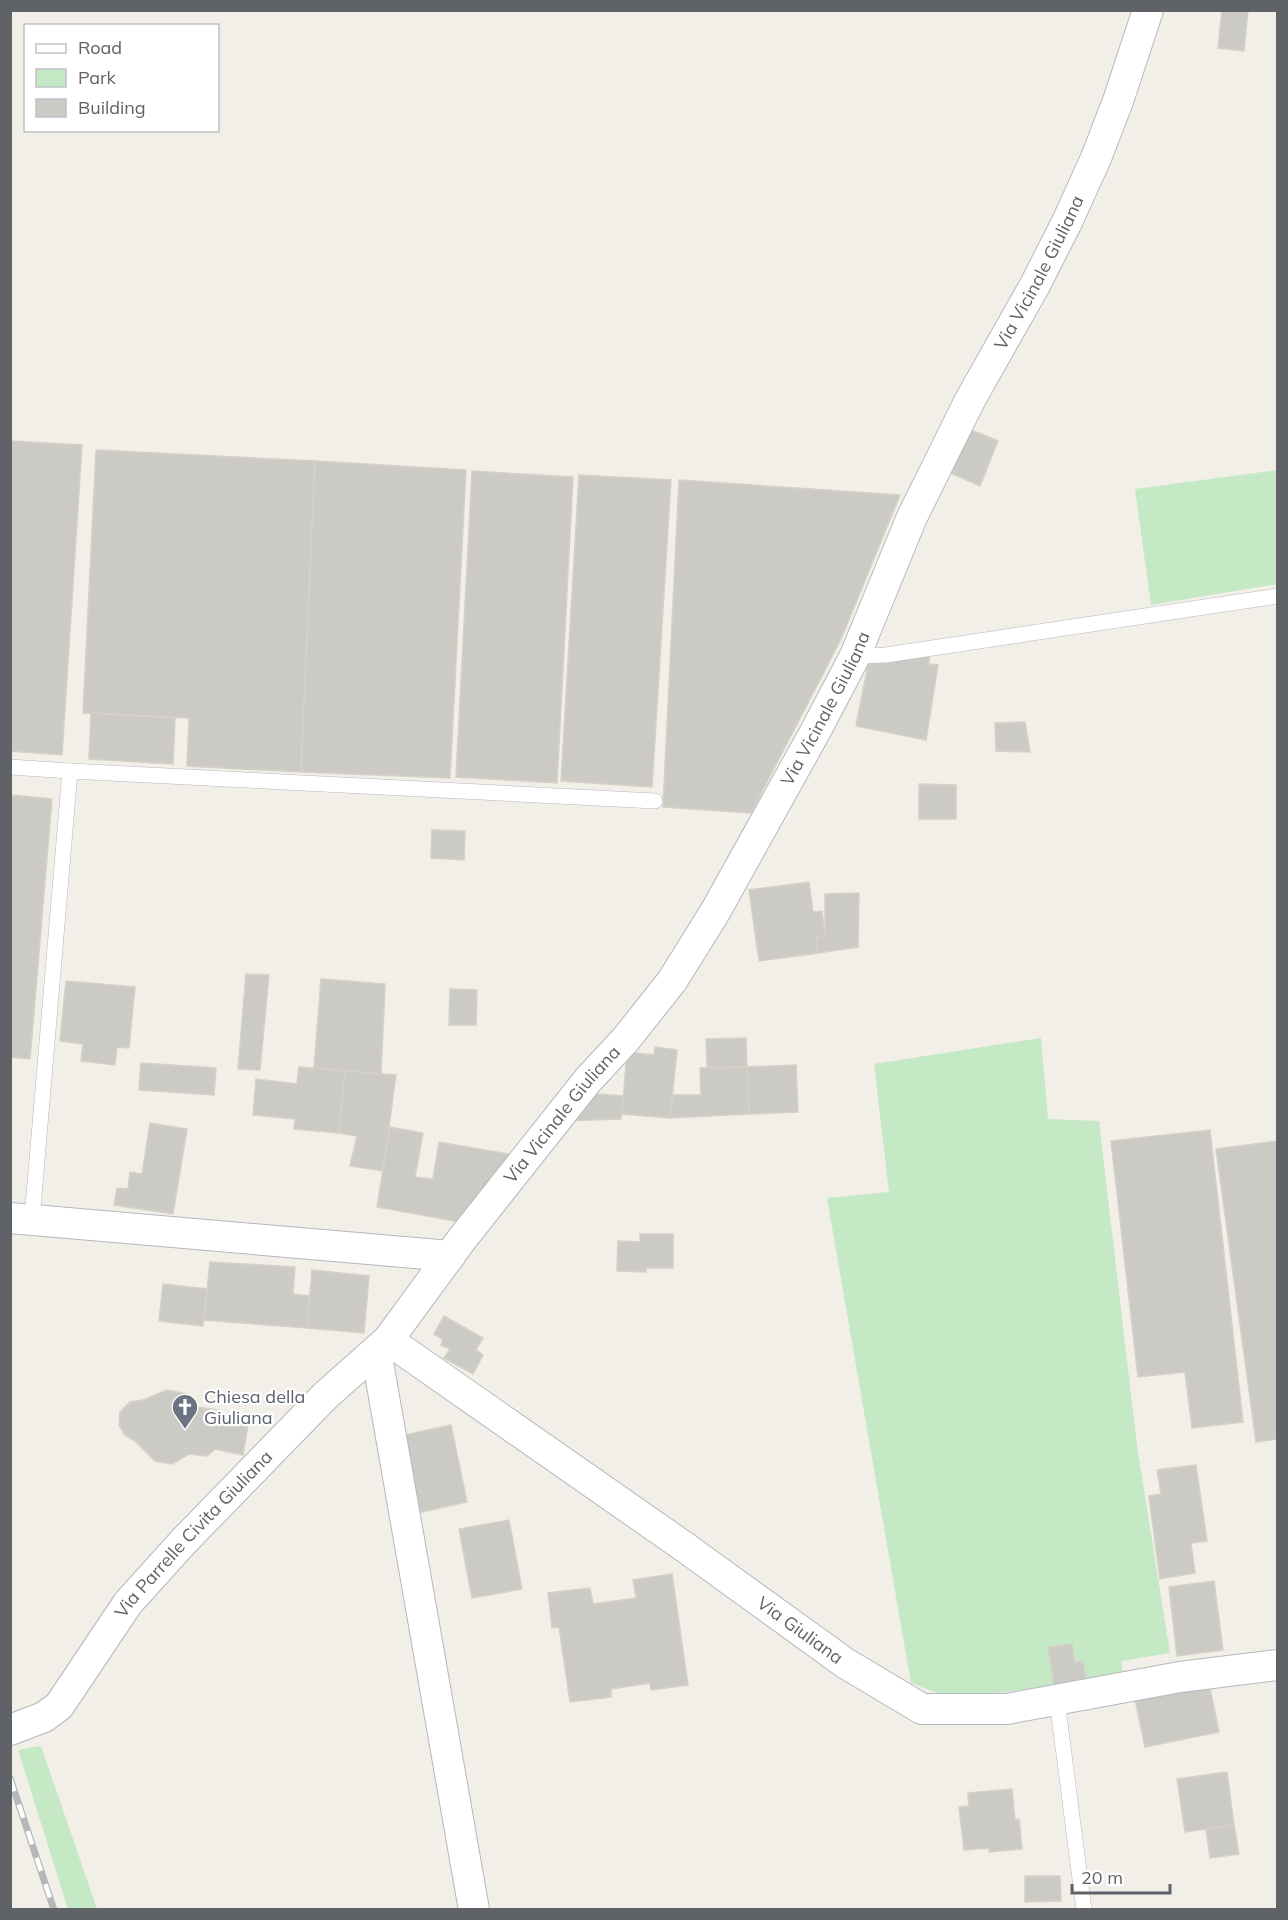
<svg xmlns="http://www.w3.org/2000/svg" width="1288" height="1920" font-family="Mulish,sans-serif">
<rect width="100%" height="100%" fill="#f1efe8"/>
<g fill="#c5e8c5">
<polygon points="1277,470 1277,584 1151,605 1135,489"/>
<path d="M 1041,1038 L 1048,1119 L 1099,1121 L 1137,1446 L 1170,1653 L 1121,1661 L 1123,1672 C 1069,1683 1001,1697 947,1694 C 935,1693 922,1687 911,1683 L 827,1198 L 889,1192 L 874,1064 Z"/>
<polygon points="41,1746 97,1909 68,1909 18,1750"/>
</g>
<g fill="#cccac5" stroke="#d6d1c6" stroke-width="1.5">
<polygon points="1222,10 1248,10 1244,51 1218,48"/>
<polygon points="969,429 998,441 980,486 951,473"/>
<polygon points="10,441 82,445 62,755 10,751"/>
<polygon points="96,450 315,461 301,772 187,766 189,718 83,713"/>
<polygon points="315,461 466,470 450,778 301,772"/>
<polygon points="472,471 573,477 557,783 456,777"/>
<polygon points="579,475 671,480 652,787 561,781"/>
<polygon points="679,480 900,495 841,639 751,813 663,807"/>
<polygon points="929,655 929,664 938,665 926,740 856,726 868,665"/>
<polygon points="91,713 175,718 173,764 89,759"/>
<polygon points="1025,722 1030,752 996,751 995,723"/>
<polygon points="919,784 956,785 956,819 919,819"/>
<polygon points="10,795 52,799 30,1059 10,1057"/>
<polygon points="432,830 465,831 464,860 431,858"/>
<polygon points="809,882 813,912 822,911 825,937 816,938 818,953 759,961 749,890"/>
<polygon points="859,893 858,947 818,953 816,938 825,937 825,894"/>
<polygon points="246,974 269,975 260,1070 238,1069"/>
<polygon points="321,979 385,984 381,1074 314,1068"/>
<polygon points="66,981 135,987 129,1048 117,1047 115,1065 81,1061 83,1044 60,1041"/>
<polygon points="450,989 477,990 476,1025 449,1025"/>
<polygon points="746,1038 747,1067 707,1068 706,1039"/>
<polygon points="655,1047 677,1050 670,1118 622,1114 627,1052 654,1055"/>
<polygon points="141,1063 216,1068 214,1095 139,1090"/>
<polygon points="796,1065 798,1112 749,1114 747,1067"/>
<polygon points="299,1067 345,1071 339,1133 294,1129 295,1119 253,1115 256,1079 297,1084"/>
<polygon points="747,1067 749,1114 670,1118 673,1095 701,1095 700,1068"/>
<polygon points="345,1071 396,1075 383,1171 350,1166 357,1136 339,1133"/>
<polygon points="583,1093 624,1096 621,1119 562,1121"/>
<polygon points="150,1123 187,1129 173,1214 114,1205 117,1188 128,1189 130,1172 142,1174"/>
<polygon points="390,1127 423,1133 415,1177 433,1179 439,1142 515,1155 460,1222 377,1207"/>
<polygon points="1210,1130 1243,1422 1192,1428 1185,1372 1138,1377 1111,1141"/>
<polygon points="1278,1141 1278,1439 1256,1442 1216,1149"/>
<polygon points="640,1234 673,1234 673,1268 646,1268 646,1272 617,1271 618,1241 640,1242"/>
<polygon points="210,1262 295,1267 293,1294 310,1296 307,1328 204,1320"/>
<polygon points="312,1270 369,1276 364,1333 307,1328"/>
<polygon points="163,1284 207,1289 203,1326 159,1321"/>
<polygon points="444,1316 483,1338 476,1350 483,1355 473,1374 444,1358 450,1349 441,1345 443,1340 434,1334"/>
<polygon points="167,1390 186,1394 197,1407 218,1410 224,1420 248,1425 243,1455 215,1449 207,1456 189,1454 172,1464 155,1461 135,1441 125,1435 119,1425 120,1412 130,1402 143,1400"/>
<polygon points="451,1425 467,1502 417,1513 401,1436"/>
<polygon points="1196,1465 1207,1541 1191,1543 1195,1573 1160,1579 1149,1496 1161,1494 1157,1470"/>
<polygon points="509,1520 522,1589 472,1598 459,1529"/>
<polygon points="672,1574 688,1685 651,1690 650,1683 611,1689 611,1697 570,1702 559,1627 552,1628 548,1593 590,1588 593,1604 636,1598 633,1580"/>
<polygon points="1214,1581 1223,1650 1177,1656 1169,1587"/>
<polygon points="1072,1644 1075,1663 1083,1661 1086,1680 1054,1685 1048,1647"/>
<polygon points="1209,1684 1219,1732 1145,1747 1135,1699"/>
<polygon points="1227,1772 1234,1825 1185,1832 1177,1779"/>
<polygon points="1012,1789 1015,1820 1019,1819 1022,1849 989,1852 989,1848 964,1850 959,1807 969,1806 968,1793"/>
<polygon points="1234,1825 1239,1854 1210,1858 1206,1829"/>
<polygon points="1025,1876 1060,1876 1061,1901 1025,1902"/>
</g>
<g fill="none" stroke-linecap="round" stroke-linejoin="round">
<g stroke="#b5b8bc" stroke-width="16">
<g id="service">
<polyline points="855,656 886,655 1278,596"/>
<polyline points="10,767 70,771 655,801"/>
<polyline points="32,1219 70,771"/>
<polyline points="1057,1700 1084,1910"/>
</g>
</g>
<g stroke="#b5b8bc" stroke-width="32">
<g id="minor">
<polyline points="10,1218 450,1256"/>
<path id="s1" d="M 388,1340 L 686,1548 L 845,1663 L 922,1709 L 1007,1709 L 1180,1677 L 1278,1665"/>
<polyline points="376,1351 474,1910"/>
<path id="s2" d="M 10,1730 L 44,1717 L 59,1706 L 128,1603 L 183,1542 L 325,1396 L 388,1340 L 462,1239 L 588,1080 L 626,1039 L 672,981 L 715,912 L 815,732 L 855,656 L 912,517 L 970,400 L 1035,285 L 1067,222 L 1096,158 L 1118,101 L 1148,10"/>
</g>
</g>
<use href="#service" stroke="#fff" stroke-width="15"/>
<use href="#minor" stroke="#fff" stroke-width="30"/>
<g stroke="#b6b7b8" stroke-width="7">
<polyline id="rail" points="10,1778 54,1910"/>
</g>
<use href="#rail" stroke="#fff" stroke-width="4.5" stroke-dasharray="14" stroke-linecap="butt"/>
</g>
<defs>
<g id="church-pin" transform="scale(1.35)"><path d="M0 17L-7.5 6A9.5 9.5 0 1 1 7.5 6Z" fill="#6b7280" stroke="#fff"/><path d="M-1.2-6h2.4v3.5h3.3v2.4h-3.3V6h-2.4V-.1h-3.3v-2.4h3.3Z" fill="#fff"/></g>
</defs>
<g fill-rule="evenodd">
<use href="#church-pin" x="185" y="1407"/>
</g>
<g text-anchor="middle" stroke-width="4.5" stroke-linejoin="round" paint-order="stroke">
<g font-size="18" fill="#5f6368" stroke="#fff">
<text dy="6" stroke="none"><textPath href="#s2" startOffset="1806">Via Vicinale Giuliana</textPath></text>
<text dy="6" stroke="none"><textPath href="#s2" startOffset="1320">Via Vicinale Giuliana</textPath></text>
<text dy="6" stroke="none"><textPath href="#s2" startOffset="834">Via Vicinale Giuliana</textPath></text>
<text dy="6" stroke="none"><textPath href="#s2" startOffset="274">Via Parrelle Civita Giuliana</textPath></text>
<text dy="6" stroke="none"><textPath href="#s1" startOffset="504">Via Giuliana</textPath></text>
</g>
<g font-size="18" fill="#5b616d" stroke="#fff" text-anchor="start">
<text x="204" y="1403">Chiesa della<tspan x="204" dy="21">Giuliana</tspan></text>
</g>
</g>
<rect width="1288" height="1920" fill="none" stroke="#5f6368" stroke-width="24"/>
<rect x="24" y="24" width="195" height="108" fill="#ffffff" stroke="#bfc1c3" stroke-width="1.5"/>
<rect x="36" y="44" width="30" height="9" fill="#ffffff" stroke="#bfc1c3" stroke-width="1.5"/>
<text x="78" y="54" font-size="18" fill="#5f6368">Road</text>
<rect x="36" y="69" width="30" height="18" fill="#c5e8c5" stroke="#bfc1c3" stroke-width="1.5"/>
<text x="78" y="84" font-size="18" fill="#5f6368">Park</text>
<rect x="36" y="99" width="30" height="18" fill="#cccac5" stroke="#bfc1c3" stroke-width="1.5"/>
<text x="78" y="114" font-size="18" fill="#5f6368">Building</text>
<path d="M1072 1884v9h98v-9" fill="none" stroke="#5f6368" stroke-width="3"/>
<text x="1081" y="1884" font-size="18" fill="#5f6368" stroke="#ffffff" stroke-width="4.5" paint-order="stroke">20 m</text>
</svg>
